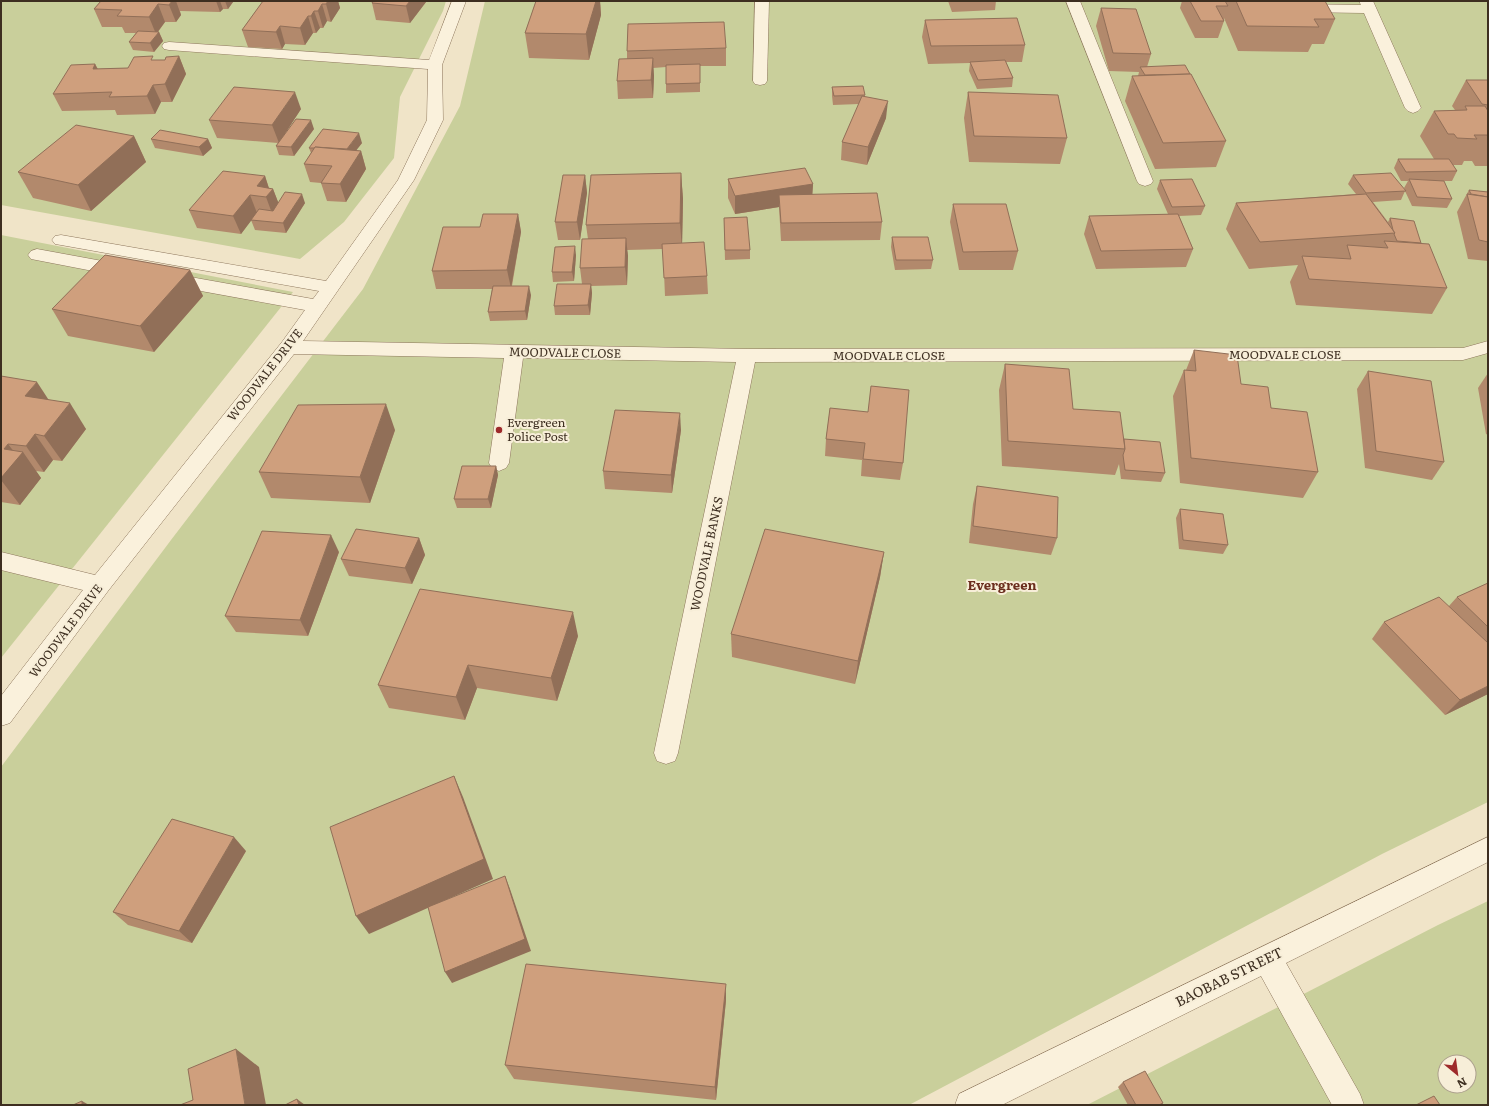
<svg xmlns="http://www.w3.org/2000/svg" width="1489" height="1106" font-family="Literata,serif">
<rect width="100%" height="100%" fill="#f0e4c8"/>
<g fill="#c9cf9b" fill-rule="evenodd">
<polygon points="1,1 446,1 443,11 400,97 394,158 344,222 300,259 1,205"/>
<polygon points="485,1 1488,1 1488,802 1382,854 909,1105 1,1105 1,767 171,540 363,289 460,106"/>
<polygon points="1,235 293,292 1,658"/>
<path d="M 1488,901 L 1488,1105 L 1087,1105 L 1438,925 ZM 1445,1062 L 1469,1062 L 1469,1086 L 1445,1086 Z"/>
</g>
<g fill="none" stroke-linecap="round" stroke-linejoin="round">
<g stroke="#8d765c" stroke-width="1">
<g id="minor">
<polygon points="452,1 466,1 442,65 443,120 414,180 303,341 747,349 1463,348 1488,341 1488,353 1463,360 755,362 678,753 675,761 666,764 657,761 654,753 736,362 523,358 509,463 506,468 499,471 492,468 489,463 504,358 294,354 108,591 10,723 1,726 1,696 83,590 1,570 1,552 95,575 282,342 305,310 168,285 162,283 159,279 162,275 168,273 313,299 319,291 61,245 55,244 52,240 55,236 61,235 326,281 398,180 427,120 428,69 169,50 164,49 162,46 164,43 169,42 429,60"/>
<polygon points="755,1 769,1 767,81 765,84 760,85 755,84 753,81"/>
<polygon points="1066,1 1080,1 1153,181 1151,184 1145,186 1139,184 1137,181"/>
<polygon points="1359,1 1373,1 1421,108 1418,111 1413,113 1408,111 1405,108 1364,13 1298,12 1293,11 1291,8 1293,5 1298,4 1361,5"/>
<polygon points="37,249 124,265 130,267 133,271 130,275 124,277 31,259 28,255 31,251"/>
<polygon points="1488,837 1488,862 1286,963 1360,1094 1364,1105 1332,1105 1261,976 1002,1105 955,1105 959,1094"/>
</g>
</g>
<use href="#minor" fill="#faf1dc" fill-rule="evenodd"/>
</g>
<g fill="#b2896c">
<polygon points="101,1 233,1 233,2 228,9 223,9 220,12 180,11 181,15 176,22 165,22 158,32 159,32 163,41 154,52 133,50 129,42 136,33 125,33 122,27 102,27 94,9"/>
<polygon points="263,1 338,1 340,8 331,22 327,21 323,28 320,28 316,33 313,33 305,45 285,44 282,49 248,47 242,30"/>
<polygon points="373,1 425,1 426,2 410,23 376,20 372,3"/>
<polygon points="536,1 600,1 601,15 589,60 529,58 525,33"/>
<polygon points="948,1 996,1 995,10 952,12"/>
<polygon points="1182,1 1225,1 1226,2 1226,1 1307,1 1335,19 1324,44 1312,44 1308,52 1238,51 1224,18 1224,21 1218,38 1195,38 1180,8"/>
<polygon points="1101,8 1151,54 1147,67 1226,141 1216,167 1155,169 1125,101 1132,76 1138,76 1139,72 1109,71 1096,26"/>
<polygon points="925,20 1025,45 1022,62 1006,62 1013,78 1012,87 977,89 969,71 970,63 928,64 922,37"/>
<polygon points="726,48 726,66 700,66 700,92 666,93 666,67 653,68 654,76 653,98 618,99 617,81 627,59 627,51"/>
<polygon points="179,56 186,74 172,102 161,102 155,114 117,115 115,110 62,111 53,94 95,64 98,69 128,68 155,60 165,60"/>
<polygon points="1466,80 1488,80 1488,166 1475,166 1472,161 1464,161 1462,165 1453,165 1457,171 1452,181 1443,181 1452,199 1447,208 1412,206 1405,191 1401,200 1373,202 1388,222 1390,218 1421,243 1447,288 1432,314 1296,305 1290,282 1298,265 1249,269 1226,229 1236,203 1356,194 1348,184 1353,175 1405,190 1404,188 1408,181 1401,181 1394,168 1398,159 1434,159 1420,136 1434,111 1455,110 1452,106"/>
<polygon points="832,87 865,95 865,97 886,118 867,165 841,160 842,142 859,104 833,105 832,96"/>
<polygon points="968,92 1067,138 1060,164 969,162 964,118"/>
<polygon points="301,109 284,135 314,129 294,156 279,155 276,146 278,143 217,138 209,120"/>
<polygon points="134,136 146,162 91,211 33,198 18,172"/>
<polygon points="151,139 208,139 212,148 203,156 155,148"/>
<polygon points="362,143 356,150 361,151 366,169 346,202 327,201 321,183 310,182 304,164 311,153 309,148"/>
<polygon points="681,173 683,199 682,243 707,276 708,294 665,296 663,249 627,250 628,256 627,285 591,286 592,293 590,315 555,315 554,306 582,284 580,268 588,239 586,225"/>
<polygon points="585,175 587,193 580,240 558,240 555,222"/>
<polygon points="265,176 269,188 273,189 278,202 305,203 286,233 255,230 251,220 252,219 241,234 197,228 189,210"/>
<polygon points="728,179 813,184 812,194 882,222 880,240 781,241 779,207 735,214 728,198"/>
<polygon points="1160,180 1205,206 1201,215 1179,216 1193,249 1186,267 1096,269 1084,234 1089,216 1168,214 1157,189"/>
<polygon points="1469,190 1488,192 1488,261 1468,259 1457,212"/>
<polygon points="953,204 1018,251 1013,270 959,270 950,222"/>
<polygon points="518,214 521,232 512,286 531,295 527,320 490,321 488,312 492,289 436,289 432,271 480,227"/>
<polygon points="724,218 750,250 750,259 725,260"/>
<polygon points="892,237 933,260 931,269 895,270 891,247"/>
<polygon points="576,255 574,281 553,282 552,272"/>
<polygon points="190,270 203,296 154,352 68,336 52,309"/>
<polygon points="1194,350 1241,384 1271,408 1318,472 1303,498 1180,483 1173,396 1184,370 1186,370"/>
<polygon points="1005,364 1073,409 1124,439 1165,473 1161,482 1121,479 1119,464 1115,475 1002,466 999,390"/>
<polygon points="1368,371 1444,462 1432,480 1365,468 1357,389"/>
<polygon points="1488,373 1488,435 1486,434 1478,388"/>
<polygon points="1,376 49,400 86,429 62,461 53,460 44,472 36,471 41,478 20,505 1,502"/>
<polygon points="830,408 903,463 900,480 861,476 862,460 825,456 826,439"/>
<polygon points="395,430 370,503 271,498 259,472"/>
<polygon points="681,430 672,493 605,489 603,471"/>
<polygon points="496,466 498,475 491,508 457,508 454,499"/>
<polygon points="977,486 1057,538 1051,555 969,543 973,504"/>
<polygon points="1180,509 1228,545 1223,554 1179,549 1176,518"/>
<polygon points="419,538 425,555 412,584 349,576 341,559"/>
<polygon points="339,552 308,636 236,632 225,616"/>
<polygon points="884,552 880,577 855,684 732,657 731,634"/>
<polygon points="1488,583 1488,694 1445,715 1372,639 1384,622 1449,606 1457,597"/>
<polygon points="578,636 557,701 477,688 465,720 389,708 378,685"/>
<polygon points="246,851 192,943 128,925 113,912"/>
<polygon points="726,1000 716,1100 514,1079 505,1065"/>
<polygon points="1123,1082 1163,1103 1161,1105 1128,1105 1118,1087"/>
</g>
<g fill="#916f58">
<polygon points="172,1 176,1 181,15 176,22 169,5"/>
<polygon points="216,1 220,1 223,9 220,12"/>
<polygon points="225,1 233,1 233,2 228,9"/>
<polygon points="328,1 338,1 340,8 331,22 326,4"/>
<polygon points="410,1 425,1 426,2 410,23 406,6"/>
<polygon points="596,1 600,1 601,15 589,60 586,34"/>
<polygon points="158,4 165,22 156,34 149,17"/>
<polygon points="322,4 327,21 323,28 318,11"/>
<polygon points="314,11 320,28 316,33 311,16"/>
<polygon points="308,16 313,33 305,45 300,28"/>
<polygon points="280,26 285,44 282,49 276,32"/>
<polygon points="159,32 163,41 154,52 150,43"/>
<polygon points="179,56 186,74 172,102 165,84"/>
<polygon points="653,58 654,76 653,98 651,80"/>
<polygon points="95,64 104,82 93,69"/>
<polygon points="153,85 161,102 155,114 147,96"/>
<polygon points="295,92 301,109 279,143 272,125"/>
<polygon points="888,101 886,118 867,165 868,147"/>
<polygon points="311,120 314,129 294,156 291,147"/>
<polygon points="359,133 362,143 348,161 345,152"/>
<polygon points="134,136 146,162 91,211 78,185"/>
<polygon points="208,139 212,148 203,156 199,147"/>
<polygon points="361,151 366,169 346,202 340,184"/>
<polygon points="681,173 683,199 682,249 680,223"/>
<polygon points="585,175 587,193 580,240 577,222"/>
<polygon points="265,176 270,192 273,189 280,207 273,216 266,197 257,186"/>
<polygon points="813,184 812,202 779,195 779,207 735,214 735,196"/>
<polygon points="302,194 305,203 286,233 283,223"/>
<polygon points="250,195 257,213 241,234 233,216"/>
<polygon points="518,214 521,232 511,288 507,270"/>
<polygon points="626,238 628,256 627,285 625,267"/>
<polygon points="575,246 576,255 574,281 572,272"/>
<polygon points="190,270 203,296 154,352 140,326"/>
<polygon points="591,284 592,293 590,315 588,305"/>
<polygon points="529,286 531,295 527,320 525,311"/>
<polygon points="37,382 54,408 25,396"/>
<polygon points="70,403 86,429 62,461 44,436"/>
<polygon points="386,404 395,430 370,503 360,477"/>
<polygon points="680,413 681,430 672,493 671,475"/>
<polygon points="35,434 53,460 44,472 26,446"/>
<polygon points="8,444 18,457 23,452 41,478 20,505 1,480 4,449"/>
<polygon points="496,466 498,475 491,508 488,499"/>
<polygon points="331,535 339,552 308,636 300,620"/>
<polygon points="419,538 425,555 412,584 405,568"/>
<polygon points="884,552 880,577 855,684 858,661"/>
<polygon points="573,612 578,636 557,701 551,678"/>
<polygon points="468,665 477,688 465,720 456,697"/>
<polygon points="1488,686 1488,694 1445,715 1460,700"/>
<polygon points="454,776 463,797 493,879 369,934 356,916"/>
<polygon points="234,837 246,851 192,943 179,931"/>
<polygon points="505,876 510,889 531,951 452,983 445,972"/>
<polygon points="726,984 726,1000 716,1100 715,1087"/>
<polygon points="236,1049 259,1067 266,1105 245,1105"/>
<polygon points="297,1099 305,1105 299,1105"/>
<polygon points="82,1101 89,1105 82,1105"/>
</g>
<g fill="#cf9f7d" stroke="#916f58">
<polygon points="101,1 172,1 169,5 158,4 149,17 117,16 122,10 94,9"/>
<polygon points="263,1 328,1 326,4 322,4 318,11 314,11 311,16 308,16 300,28 280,26 276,32 242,30"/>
<polygon points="373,1 410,1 406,6 372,3"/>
<polygon points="536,1 596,1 586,34 525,33"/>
<polygon points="1190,1 1225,1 1228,6 1216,6 1224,21 1201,21"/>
<polygon points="1236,1 1325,1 1335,19 1314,19 1319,27 1247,26"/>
<polygon points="1101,8 1136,9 1151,54 1113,53"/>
<polygon points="1017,18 1025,45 931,46 925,20"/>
<polygon points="724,22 726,48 627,51 628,24"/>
<polygon points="138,31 159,32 150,43 129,42"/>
<polygon points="153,56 151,60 165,60 166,57 179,56 165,84 153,85 147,96 109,97 112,92 53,94 71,65 95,64 93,69 128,68 134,57"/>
<polygon points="653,58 651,80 617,81 619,59"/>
<polygon points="1005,60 1013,78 978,80 970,62"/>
<polygon points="700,64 700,83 666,84 666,65"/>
<polygon points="1185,65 1190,74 1145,75 1140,67"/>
<polygon points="1191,74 1226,141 1163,143 1132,76"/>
<polygon points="1466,80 1488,80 1488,105 1482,104"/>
<polygon points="863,86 865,95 834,96 832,87"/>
<polygon points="234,87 295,92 272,125 209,120"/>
<polygon points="968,92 1058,95 1067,138 974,136"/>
<polygon points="862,96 888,101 868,147 842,142"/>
<polygon points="1465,106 1485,106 1488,111 1488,137 1487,135 1474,135 1477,139 1457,138 1454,134 1448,134 1434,111 1467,110"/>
<polygon points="296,119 311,120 291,147 276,146"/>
<polygon points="76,125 134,136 78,185 18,172"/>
<polygon points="323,129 359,133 347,149 315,147 314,148 309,148"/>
<polygon points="160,130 208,139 199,147 151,139"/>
<polygon points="315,147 361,151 340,184 321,183 332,166 304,164"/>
<polygon points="1398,159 1449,159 1457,171 1406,172"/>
<polygon points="805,168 813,184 735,196 728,179"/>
<polygon points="223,171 265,176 257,186 273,189 266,197 250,195 233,216 189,210"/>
<polygon points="681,173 680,223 586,225 591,175"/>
<polygon points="1391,173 1406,191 1366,193 1353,175"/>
<polygon points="563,175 585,175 577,222 555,222"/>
<polygon points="1192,179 1205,206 1172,207 1160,180"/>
<polygon points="1409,179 1444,181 1452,199 1417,197"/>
<polygon points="1469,190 1488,192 1488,197 1471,194"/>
<polygon points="285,192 302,194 283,223 251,220 259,209 273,211"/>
<polygon points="877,193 882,222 781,223 779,195"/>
<polygon points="1366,194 1395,233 1260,242 1236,203"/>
<polygon points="1467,194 1488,197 1488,242 1479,240"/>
<polygon points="953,204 1006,204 1018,251 963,252"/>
<polygon points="483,214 518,214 507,270 432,271 443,227 480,227"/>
<polygon points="1178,214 1193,249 1101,251 1089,216"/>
<polygon points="747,217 750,250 725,250 724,218"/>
<polygon points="1390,218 1414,221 1421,243 1397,241 1394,234 1395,233 1393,230"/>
<polygon points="892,237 928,237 933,260 896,260"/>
<polygon points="626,238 625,267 580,268 582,239"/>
<polygon points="1384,241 1429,244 1447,288 1309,279 1302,256 1351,259 1347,245 1388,248"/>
<polygon points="704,242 707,276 664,278 662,244"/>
<polygon points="575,246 572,272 552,272 555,247"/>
<polygon points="105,255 190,270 140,326 52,309"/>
<polygon points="557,284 591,284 588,305 554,306"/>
<polygon points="493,286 529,286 525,311 488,312"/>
<polygon points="1194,350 1237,355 1241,384 1268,387 1271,408 1307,412 1318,472 1191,458 1184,370 1196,371"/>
<polygon points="1005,364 1069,369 1073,409 1120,412 1125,449 1008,441"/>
<polygon points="1368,371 1431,381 1444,462 1376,451"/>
<polygon points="1,376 37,382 25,396 70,403 44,436 35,434 26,446 8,444 4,449 23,452 1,478"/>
<polygon points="871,386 909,390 903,463 863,459 865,443 826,439 830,408 868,412"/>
<polygon points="386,404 360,477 259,472 298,405"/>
<polygon points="615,410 680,413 671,475 603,471"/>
<polygon points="1124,439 1160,442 1165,473 1125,470 1123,455 1125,449"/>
<polygon points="462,466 496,466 488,499 454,499"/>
<polygon points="977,486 1058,497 1057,538 973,526"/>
<polygon points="1180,509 1223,514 1228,545 1183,540"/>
<polygon points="356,529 419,538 405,568 341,559"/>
<polygon points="765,529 884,552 858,661 731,634"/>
<polygon points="262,531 331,535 300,620 225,616"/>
<polygon points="1488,583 1488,627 1457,597"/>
<polygon points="420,589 573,612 551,678 468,665 456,697 378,685"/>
<polygon points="1439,597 1488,643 1488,686 1460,700 1384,622"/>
<polygon points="454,776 484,859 356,916 330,827"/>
<polygon points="172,819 234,837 179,931 113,912"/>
<polygon points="505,876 525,939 445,972 428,907"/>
<polygon points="526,964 726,984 715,1087 505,1065"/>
<polygon points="236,1049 245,1105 180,1105 193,1100 188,1069"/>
<polygon points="1145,1071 1163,1103 1159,1105 1136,1105 1123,1082"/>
<polygon points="1434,1096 1440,1105 1416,1105"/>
<polygon points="297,1099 299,1105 285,1105"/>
<polygon points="82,1101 82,1105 73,1105"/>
</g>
<circle fill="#9e2a2b" stroke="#f7eed8" stroke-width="1.5" cx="499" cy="430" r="4"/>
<g text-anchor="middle" stroke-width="4" stroke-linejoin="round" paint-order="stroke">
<g font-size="12" fill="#3d2e20" stroke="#f7eed8">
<text transform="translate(565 353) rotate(1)" y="4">MOODVALE CLOSE</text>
<text x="1285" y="359">MOODVALE CLOSE</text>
<text x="889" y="360">MOODVALE CLOSE</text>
<text transform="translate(265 375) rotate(-52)" y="4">WOODVALE DRIVE</text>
<text transform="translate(707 554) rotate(-78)" y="4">WOODVALE BANKS</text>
<text transform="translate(66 631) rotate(-53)" y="4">WOODVALE DRIVE</text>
</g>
<g font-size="12" fill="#3d2e20" stroke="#f7eed8" text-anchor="start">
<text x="507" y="427">Evergreen<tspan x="507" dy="14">Police Post</tspan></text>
</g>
<g font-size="13" font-weight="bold" fill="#6b2e1e" stroke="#f7eed8">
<text x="1002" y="590">Evergreen</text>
</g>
<g font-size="14" fill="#3d2e20" stroke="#f7eed8">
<text transform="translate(1229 977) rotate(-26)" y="5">BAOBAB STREET</text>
</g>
</g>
<rect width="1489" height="1106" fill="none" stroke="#3d2e20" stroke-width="4"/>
<g transform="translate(1457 1074) rotate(151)"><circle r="19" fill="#f7eed8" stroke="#ada18e"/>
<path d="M0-3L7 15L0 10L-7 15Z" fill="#9e2a2b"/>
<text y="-6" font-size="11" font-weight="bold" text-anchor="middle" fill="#3d2e20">N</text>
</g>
</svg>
